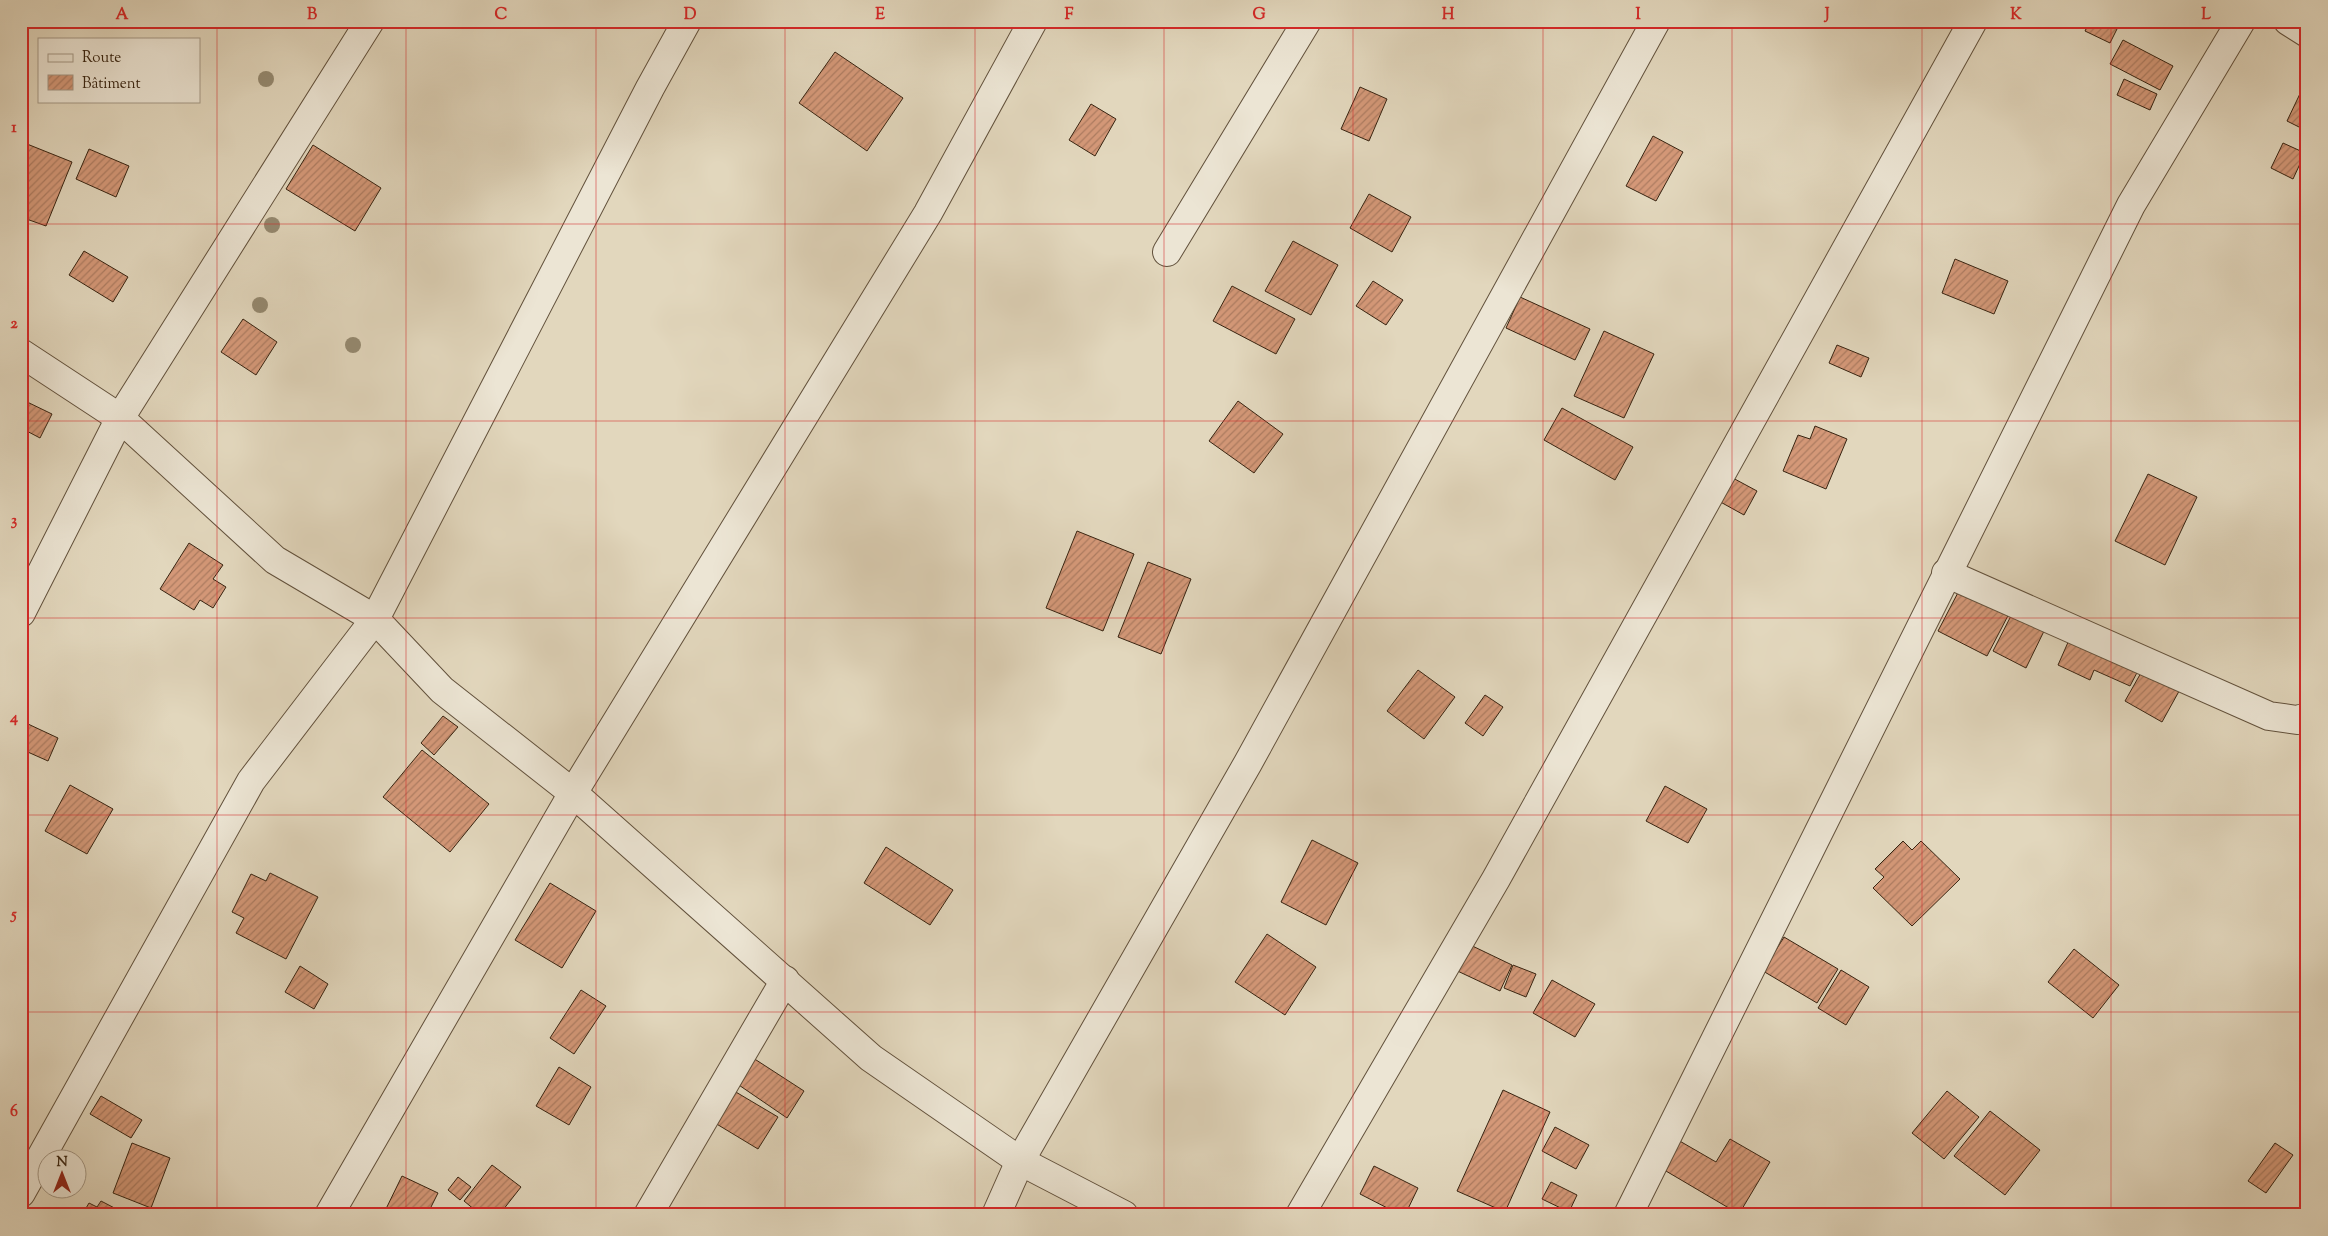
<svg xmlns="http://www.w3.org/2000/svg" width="2328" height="1236" font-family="'Sorts Mill Goudy',serif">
<defs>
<pattern id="building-hatch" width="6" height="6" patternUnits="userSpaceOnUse" patternTransform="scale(1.25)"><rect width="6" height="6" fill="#d49878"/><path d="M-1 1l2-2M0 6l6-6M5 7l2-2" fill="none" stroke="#ad7c61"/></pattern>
</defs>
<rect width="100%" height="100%" fill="#e2d7bd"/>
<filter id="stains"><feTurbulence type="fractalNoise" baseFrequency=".004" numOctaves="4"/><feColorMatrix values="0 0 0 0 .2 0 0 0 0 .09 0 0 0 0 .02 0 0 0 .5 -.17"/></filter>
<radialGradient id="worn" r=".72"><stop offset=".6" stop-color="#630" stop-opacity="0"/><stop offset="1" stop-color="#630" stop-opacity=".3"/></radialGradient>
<g fill="url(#building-hatch)" stroke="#382411">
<polygon points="2090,21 2121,21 2110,43 2085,31"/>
<polygon points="2187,21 2203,21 2200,28"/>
<polygon points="2123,40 2173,66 2160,90 2110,64"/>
<polygon points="835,52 903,98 867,151 799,103"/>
<polygon points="2124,79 2157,94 2150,110 2117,95"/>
<polygon points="2307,79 2307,131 2287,121"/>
<polygon points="1360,87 1387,99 1369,141 1341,129"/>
<polygon points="1091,104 1116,119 1095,156 1069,140"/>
<polygon points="1653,136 1683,152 1656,201 1626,186"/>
<polygon points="2283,143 2305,153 2293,179 2271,168"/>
<polygon points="27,144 72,162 46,226 21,217 21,158"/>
<polygon points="313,145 381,188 355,231 286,189"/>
<polygon points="89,149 129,166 116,197 76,179"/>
<polygon points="1369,194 1411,217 1392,252 1350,228"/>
<polygon points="1293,241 1338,265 1311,315 1265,291"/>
<polygon points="84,251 128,277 113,302 69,275"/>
<polygon points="1955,259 2008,281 1994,314 1942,293"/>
<polygon points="1373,281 1403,300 1386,325 1356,306"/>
<polygon points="1232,286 1295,319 1276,354 1213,321"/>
<polygon points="1520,297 1590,329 1575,360 1506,328"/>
<polygon points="243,319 277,342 256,375 221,352"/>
<polygon points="1604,331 1654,354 1624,418 1574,396"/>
<polygon points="1837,345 1869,358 1861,377 1829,363"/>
<polygon points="21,399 52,414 40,438 21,428"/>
<polygon points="1238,401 1283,434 1254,473 1209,441"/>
<polygon points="1562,408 1633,447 1615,480 1544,440"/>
<polygon points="1815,426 1847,439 1826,489 1783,471 1798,435 1810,439"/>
<polygon points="1718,470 1757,491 1744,515 1706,494"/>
<polygon points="2148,474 2197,497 2165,565 2115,541"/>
<polygon points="1077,531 1134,554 1103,631 1046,608"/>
<polygon points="189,543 223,565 213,579 226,587 213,608 200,600 194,610 160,589"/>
<polygon points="1148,562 1191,579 1161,654 1118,637"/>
<polygon points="1963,583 2012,608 1987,656 1938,631"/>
<polygon points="2014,610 2046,627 2026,668 1993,651"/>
<polygon points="2073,631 2142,663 2130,686 2094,670 2090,680 2058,665"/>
<polygon points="2146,664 2183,684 2162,722 2125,701"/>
<polygon points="1418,670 1455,697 1424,739 1387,711"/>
<polygon points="1485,695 1503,707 1483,736 1465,723"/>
<polygon points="443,716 458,727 434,755 421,743"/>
<polygon points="28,724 58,738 48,761 21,749 21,739"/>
<polygon points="422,750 489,804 450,852 383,797"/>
<polygon points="70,785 113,809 87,854 45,831"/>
<polygon points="1665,786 1707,809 1688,843 1646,821"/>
<polygon points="1312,840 1358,863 1326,925 1281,902"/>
<polygon points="1903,841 1912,850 1921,841 1960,879 1912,926 1873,888 1884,877 1875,869"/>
<polygon points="886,847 953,890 930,925 864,883"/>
<polygon points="270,873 318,897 286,959 236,933 244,918 232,912 251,874 266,881"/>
<polygon points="550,883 596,911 562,968 515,940"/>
<polygon points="1267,934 1316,967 1285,1015 1235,982"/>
<polygon points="1784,937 1838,969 1817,1003 1763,971"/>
<polygon points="1462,941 1512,965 1500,991 1449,967"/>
<polygon points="2074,949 2119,985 2093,1018 2048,982"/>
<polygon points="1513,965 1536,974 1526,997 1504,988"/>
<polygon points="300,966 328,984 314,1009 285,992"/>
<polygon points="1841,970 1869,987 1846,1025 1818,1008"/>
<polygon points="1552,980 1595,1004 1575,1037 1533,1013"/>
<polygon points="581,990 606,1006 574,1054 550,1038"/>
<polygon points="750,1056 804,1091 787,1118 733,1081"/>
<polygon points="559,1067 591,1087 569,1125 536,1106"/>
<polygon points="724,1085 778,1117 758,1149 705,1117"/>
<polygon points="1503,1090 1550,1112 1505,1212 1457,1191"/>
<polygon points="1947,1091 1979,1117 1944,1159 1912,1133"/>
<polygon points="101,1096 142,1120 131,1138 90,1114"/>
<polygon points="1990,1111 2040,1150 2005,1195 1954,1156"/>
<polygon points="1555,1127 1589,1145 1576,1169 1542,1151"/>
<polygon points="1671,1136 1716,1162 1730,1139 1770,1162 1739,1214 1654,1164"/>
<polygon points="132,1143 170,1158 151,1208 113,1193"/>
<polygon points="2275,1143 2293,1155 2266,1193 2248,1181"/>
<polygon points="492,1165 521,1187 499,1215 481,1215 464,1201"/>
<polygon points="1374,1166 1418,1188 1405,1215 1401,1215 1360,1194"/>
<polygon points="402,1176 438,1193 427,1215 383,1215"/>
<polygon points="458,1177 471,1187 460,1200 448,1190"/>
<polygon points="1551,1182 1577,1195 1569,1212 1542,1199"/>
<polygon points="101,1201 128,1215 82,1215 89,1203 97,1207"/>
</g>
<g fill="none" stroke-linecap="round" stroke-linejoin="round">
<g stroke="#62513c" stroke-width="30">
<g id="minor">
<polyline points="2288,21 2307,33"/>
<polyline points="1167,252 1307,21"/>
<polyline points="21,353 120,418 275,560 375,619 442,690 573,793 871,1058 1020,1161 1124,1215"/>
<polyline points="1946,573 2269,716 2297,720 2307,717"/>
<polyline points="21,613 120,418 370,21"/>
<polyline points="21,1193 251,781 375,619 650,88 687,21"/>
<polyline points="329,1215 573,793 928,213 1033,21"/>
<polyline points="648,1215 785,980"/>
<polyline points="996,1215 1020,1161 1248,763 1656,21"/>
<polyline points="1300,1215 1496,879 1973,21"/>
<polyline points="1628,1215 2131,205 2241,21"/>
</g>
</g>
<use href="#minor" stroke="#ece5d4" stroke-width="28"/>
</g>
<g fill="#958a71">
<circle cx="266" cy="79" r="8"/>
<circle cx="272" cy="225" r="8"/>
<circle cx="260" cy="305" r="8"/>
<circle cx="353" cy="345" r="8"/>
</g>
<path fill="none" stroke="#d62828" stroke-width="1" stroke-opacity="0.55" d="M 217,21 L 217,1215M 406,21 L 406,1215M 596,21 L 596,1215M 785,21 L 785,1215M 975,21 L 975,1215M 1164,21 L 1164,1215M 1353,21 L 1353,1215M 1543,21 L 1543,1215M 1732,21 L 1732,1215M 1922,21 L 1922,1215M 2111,21 L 2111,1215M 21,224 L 2307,224M 21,421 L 2307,421M 21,618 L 2307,618M 21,815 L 2307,815M 21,1012 L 2307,1012"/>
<rect width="2328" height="1236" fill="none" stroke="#e2d7bd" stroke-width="55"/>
<rect x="38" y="38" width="162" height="65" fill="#ece5d4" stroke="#a49886"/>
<rect x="48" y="54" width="25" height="8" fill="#ece5d4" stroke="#a49886"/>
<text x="82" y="62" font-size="15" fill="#382411">Route</text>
<rect x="48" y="75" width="25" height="15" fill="url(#building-hatch)" stroke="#a49886"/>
<text x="82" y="88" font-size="15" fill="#382411">Bâtiment</text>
<g transform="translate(62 1174)"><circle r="24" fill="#ece5d4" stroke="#a49886"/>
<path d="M0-4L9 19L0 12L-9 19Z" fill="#8f2418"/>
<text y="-8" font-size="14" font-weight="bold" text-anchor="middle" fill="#382411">N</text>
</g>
<rect x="28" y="28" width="2272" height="1180" fill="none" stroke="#d62828" stroke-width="2"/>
<g font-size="16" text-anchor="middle" font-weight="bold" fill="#d62828">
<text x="122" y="19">A</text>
<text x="312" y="19">B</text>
<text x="501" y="19">C</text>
<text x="690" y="19">D</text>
<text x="880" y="19">E</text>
<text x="1069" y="19">F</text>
<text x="1259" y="19">G</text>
<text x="1448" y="19">H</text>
<text x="1638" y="19">I</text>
<text x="1827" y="19">J</text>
<text x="2016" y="19">K</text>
<text x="2206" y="19">L</text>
<text x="14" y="132">1</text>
<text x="14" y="328">2</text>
<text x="14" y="525">3</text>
<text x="14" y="722">4</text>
<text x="14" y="919">5</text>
<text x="14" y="1116">6</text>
</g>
<rect width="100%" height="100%" filter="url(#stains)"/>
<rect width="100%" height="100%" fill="url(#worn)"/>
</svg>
